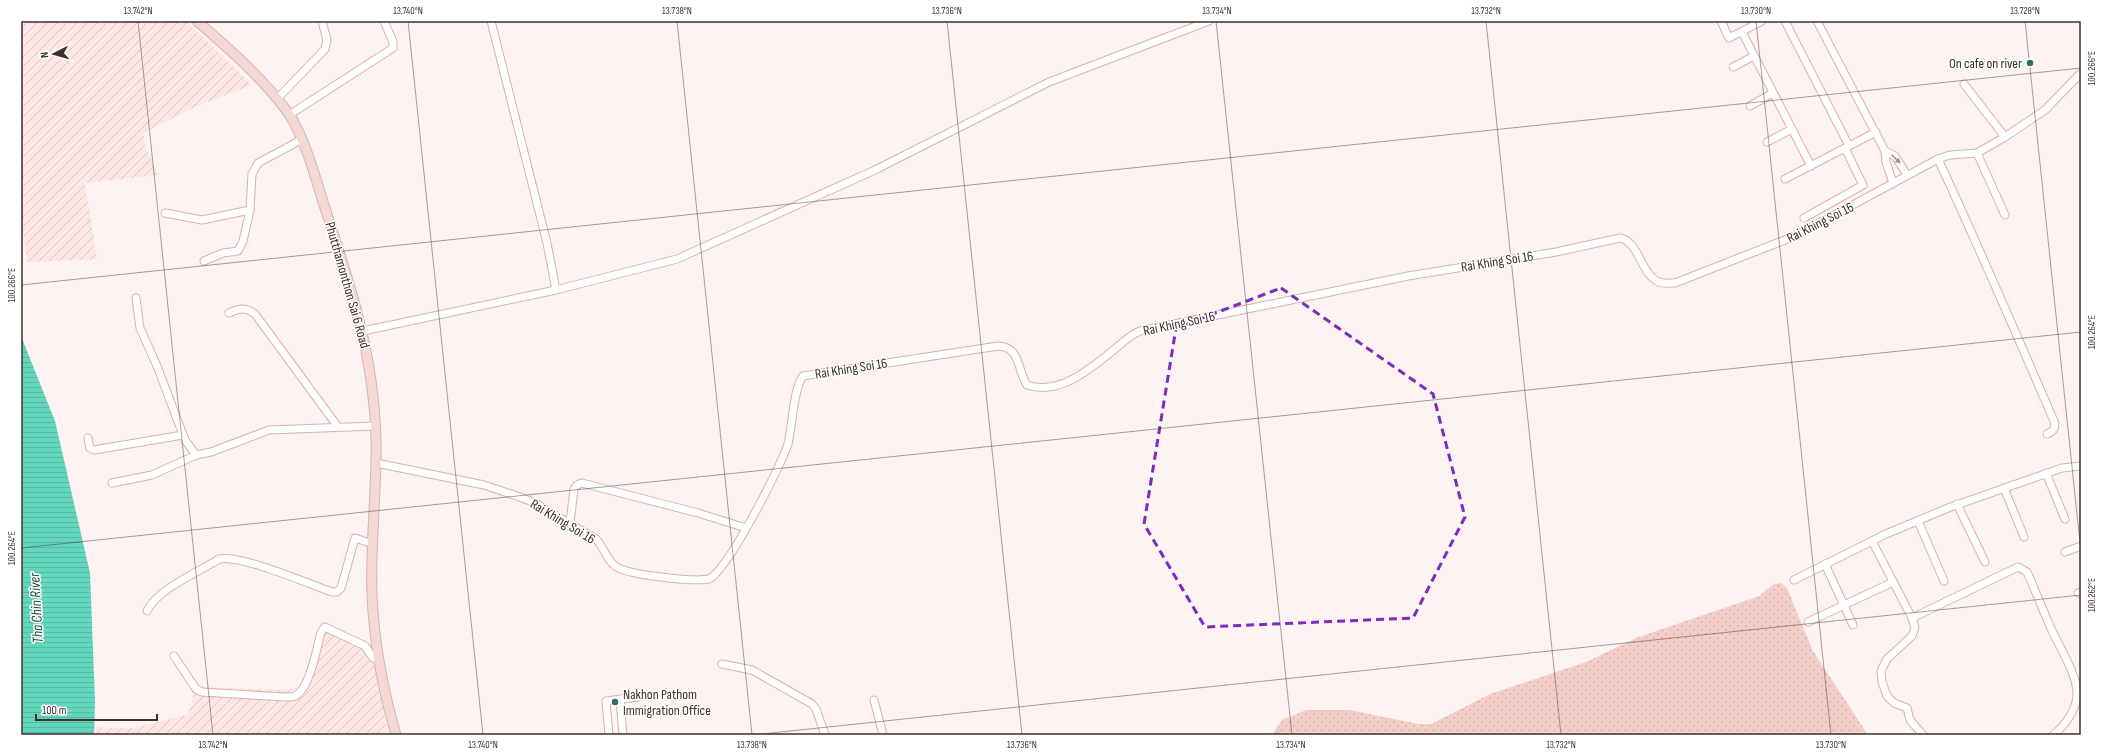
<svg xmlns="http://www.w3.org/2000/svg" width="2102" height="756" font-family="'Sofia Sans Condensed',sans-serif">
<defs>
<pattern id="industrial-furrows" width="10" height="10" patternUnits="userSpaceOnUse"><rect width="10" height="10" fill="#fce7e4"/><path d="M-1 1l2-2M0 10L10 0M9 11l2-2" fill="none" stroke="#d9c6c4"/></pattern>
<pattern id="grass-dots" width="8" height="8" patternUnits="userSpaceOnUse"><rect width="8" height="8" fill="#f4cfca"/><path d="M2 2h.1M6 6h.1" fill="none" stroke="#d2b2ae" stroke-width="1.8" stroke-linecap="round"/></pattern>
<pattern id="water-rules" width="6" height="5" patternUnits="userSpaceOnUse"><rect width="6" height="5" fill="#63d7be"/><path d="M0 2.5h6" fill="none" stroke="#57b9a3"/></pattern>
</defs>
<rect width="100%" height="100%" fill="#fcf3f2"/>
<g fill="url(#industrial-furrows)">
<polygon points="21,21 186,21 252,85 197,106 143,133 145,146 158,175 85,183 97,259 27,262 21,217"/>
<polygon points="322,621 371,645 388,735 94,735 94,727 132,728 187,715 192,705 194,687 279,690 301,688"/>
</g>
<polygon fill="url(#grass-dots)" points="1781,583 1787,588 1813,651 1868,735 1272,735 1282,720 1306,710 1350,710 1418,724 1431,724 1490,694 1586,662 1636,638 1759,596 1774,584"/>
<polygon fill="url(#water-rules)" points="21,336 55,421 90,573 95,701 94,735 21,735"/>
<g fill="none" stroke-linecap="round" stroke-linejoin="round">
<g stroke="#d9b1ac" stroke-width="9">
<g id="street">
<polyline points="491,21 547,243 556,290"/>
<polyline points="1721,21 1729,38 1762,21"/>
<polyline points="1785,21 1849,146"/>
<polyline points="1817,21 1885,151"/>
<polyline points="1742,32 1811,166"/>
<polyline points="1733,67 1754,56"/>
<polyline points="1964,84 2005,137"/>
<polyline points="277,99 325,49 327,40 322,21"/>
<polyline points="1750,106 1773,93"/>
<polyline points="289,115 393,48 393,42 384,21"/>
<polyline points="1767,142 1792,129"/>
<polyline points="1977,153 2005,215"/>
<path d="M 1938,159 C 1978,245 2016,333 2054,421 C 2056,428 2054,431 2047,434"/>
<polyline points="1785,179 1876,132"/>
<polyline points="1893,183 1886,162 1885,151 1895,156 1907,175"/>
<polyline points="165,213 202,220 250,210 252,174 258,163 301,140"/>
<polyline points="1804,218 1863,185 1845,148"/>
<polyline points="204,261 223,253 238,251 243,241 250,210"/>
<polyline points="136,298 140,328 157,366 185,440 196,455 211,452 269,430 375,426"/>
<path d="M 229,313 C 240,308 245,307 255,314 L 338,427"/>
<polyline points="363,331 556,290 677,259 875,170 1049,82 1209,21"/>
<polyline points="88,438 90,448 94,450 183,435"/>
<path d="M 376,463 L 484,485 L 520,497 L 535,503 L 596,539 C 604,547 606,559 615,566 C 626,575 694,582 709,579 C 728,570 781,466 788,444 C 792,427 794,386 803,376 L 998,346 C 1021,347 1017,370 1027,385 C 1060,396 1091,368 1115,349 C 1123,342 1130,335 1140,331 L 1408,276 L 1556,252 L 1620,238 C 1640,242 1640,274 1659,282 C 1663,284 1670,283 1675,283 L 1795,236 L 1938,159 L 1950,155 L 1977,153 L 2005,137 L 2045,110 L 2081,73"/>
<polyline points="2046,473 2065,519"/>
<polyline points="112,483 152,475 196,455"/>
<polyline points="2004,488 2024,537"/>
<polyline points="1957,504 1985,562"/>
<polyline points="1918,521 1944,581"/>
<polyline points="570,523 574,489 577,485 582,483 698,513 746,528"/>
<polyline points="1872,541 1912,618 1915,627 1912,636 1887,659 1881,671 1882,682 1887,696 1894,703 1907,708 1910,720 1923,735"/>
<polyline points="2065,552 2081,546"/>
<polyline points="1825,564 1853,625"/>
<polyline points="1794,580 1886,534 1948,508 2062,468 2081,466"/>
<polyline points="2078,593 2081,592"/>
<path d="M 147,611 C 157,589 199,572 219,559 C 240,554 309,584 332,592 L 337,592 L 341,588 L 355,538 L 373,544"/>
<path d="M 1912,618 L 2018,567 L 2027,572 C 2035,590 2042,608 2050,626 C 2058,645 2077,673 2077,694 C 2077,709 2065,726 2053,735"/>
<polyline points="1808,622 1893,582"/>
<path d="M 174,656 L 196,689 L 202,692 L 285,697 C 288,697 292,697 295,696 C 310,689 317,647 321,632 L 325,627 L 365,646 L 373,658 L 379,660"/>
<polyline points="722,664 752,670 812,704 816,709 825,735"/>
<polyline points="620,699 623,735"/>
<polyline points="874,700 883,735"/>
<polyline points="609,735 606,701 638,697"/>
</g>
</g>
<g stroke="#d9b1ac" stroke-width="11">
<path id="secondary" d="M 197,21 C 229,49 264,79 289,114 C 305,138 316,180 325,208 C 351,287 374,356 376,440 C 377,492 370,543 372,595 C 374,642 383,690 396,735"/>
</g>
<use href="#street" stroke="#fff" stroke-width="7"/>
<use href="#secondary" stroke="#f4d8d5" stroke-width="9"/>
</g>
<defs><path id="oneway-solid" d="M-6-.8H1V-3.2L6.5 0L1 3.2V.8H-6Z"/></defs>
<use fill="#9e9796" href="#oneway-solid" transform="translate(1896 159) rotate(44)"/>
<path fill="none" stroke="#7b2cbf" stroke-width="3" stroke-dasharray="8 5" stroke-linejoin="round" d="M 1281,288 L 1433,394 L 1465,517 L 1413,618 L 1205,627 L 1144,524 L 1176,328 Z"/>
<path fill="none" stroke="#3e2f2c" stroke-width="1" stroke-opacity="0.45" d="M 21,21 L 24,21M 138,21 L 213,735M 408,21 L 483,735M 677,21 L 752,735M 947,21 L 1022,735M 1216,21 L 1292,735M 1486,21 L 1561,735M 1756,21 L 1831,735M 2025,21 L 2081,552M 21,285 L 2081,68M 21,548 L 2081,332M 752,735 L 2081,595"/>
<g fill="#2f7264" stroke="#fff" stroke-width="1.5">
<circle cx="2030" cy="63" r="4"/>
<circle cx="615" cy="702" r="4"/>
</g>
<g text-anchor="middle" stroke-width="3" stroke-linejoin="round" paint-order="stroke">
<g font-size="14" fill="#3e2f2c" stroke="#fff" text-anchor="end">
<text x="2022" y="68">On cafe on river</text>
<text x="623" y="699" text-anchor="start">Nakhon Pathom<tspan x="623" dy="16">Immigration Office</tspan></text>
</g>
<g font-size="14" fill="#3e2f2c" stroke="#fff">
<text transform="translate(1820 222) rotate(-27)" y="5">Rai Khing Soi 16</text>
<text transform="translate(1497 261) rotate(-9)" y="5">Rai Khing Soi 16</text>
<text transform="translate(348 285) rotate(74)" y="5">Phutthamonthon Sai 6 Road</text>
<text transform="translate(1179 323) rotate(-12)" y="5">Rai Khing Soi 16</text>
<text transform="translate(851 368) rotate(-9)" y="5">Rai Khing Soi 16</text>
<text transform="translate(563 521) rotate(31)" y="5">Rai Khing Soi 16</text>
</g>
<g font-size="15" font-style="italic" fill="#174a3f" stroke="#fff">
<text transform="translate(36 608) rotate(-93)" y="5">Tha Chin River</text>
</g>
</g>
<rect width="2102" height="756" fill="none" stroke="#ffffff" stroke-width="44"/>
<g transform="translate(54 54) rotate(264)" stroke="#ffffff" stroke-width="3" paint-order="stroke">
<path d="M0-3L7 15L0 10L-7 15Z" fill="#3e2f2c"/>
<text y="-6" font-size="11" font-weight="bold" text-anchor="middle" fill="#3e2f2c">N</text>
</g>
<path d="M36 714v6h121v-6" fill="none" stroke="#3e2f2c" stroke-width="2"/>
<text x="42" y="714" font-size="12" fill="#3e2f2c" stroke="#ffffff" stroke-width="3" paint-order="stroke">100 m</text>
<rect x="22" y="22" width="2058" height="712" fill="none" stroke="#3e2f2c" stroke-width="1.5"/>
<g font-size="10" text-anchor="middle" fill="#3e2f2c">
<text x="138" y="14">13.742°N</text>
<text x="408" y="14">13.740°N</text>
<text x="677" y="14">13.738°N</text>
<text x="947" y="14">13.736°N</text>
<text x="1217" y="14">13.734°N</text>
<text x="1486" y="14">13.732°N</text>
<text x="1756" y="14">13.730°N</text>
<text x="2025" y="14">13.728°N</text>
<text transform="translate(2091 68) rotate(-90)" y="4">100.266°E</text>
<text transform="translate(11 285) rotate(-90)" y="4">100.266°E</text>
<text transform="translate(2091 332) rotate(-90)" y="4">100.264°E</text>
<text transform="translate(11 548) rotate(-90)" y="4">100.264°E</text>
<text transform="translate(2091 595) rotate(-90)" y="4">100.262°E</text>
<text x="213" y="748">13.742°N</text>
<text x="483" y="748">13.740°N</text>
<text x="752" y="748">13.738°N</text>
<text x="1022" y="748">13.736°N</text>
<text x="1291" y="748">13.734°N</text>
<text x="1561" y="748">13.732°N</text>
<text x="1831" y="748">13.730°N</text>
</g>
</svg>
